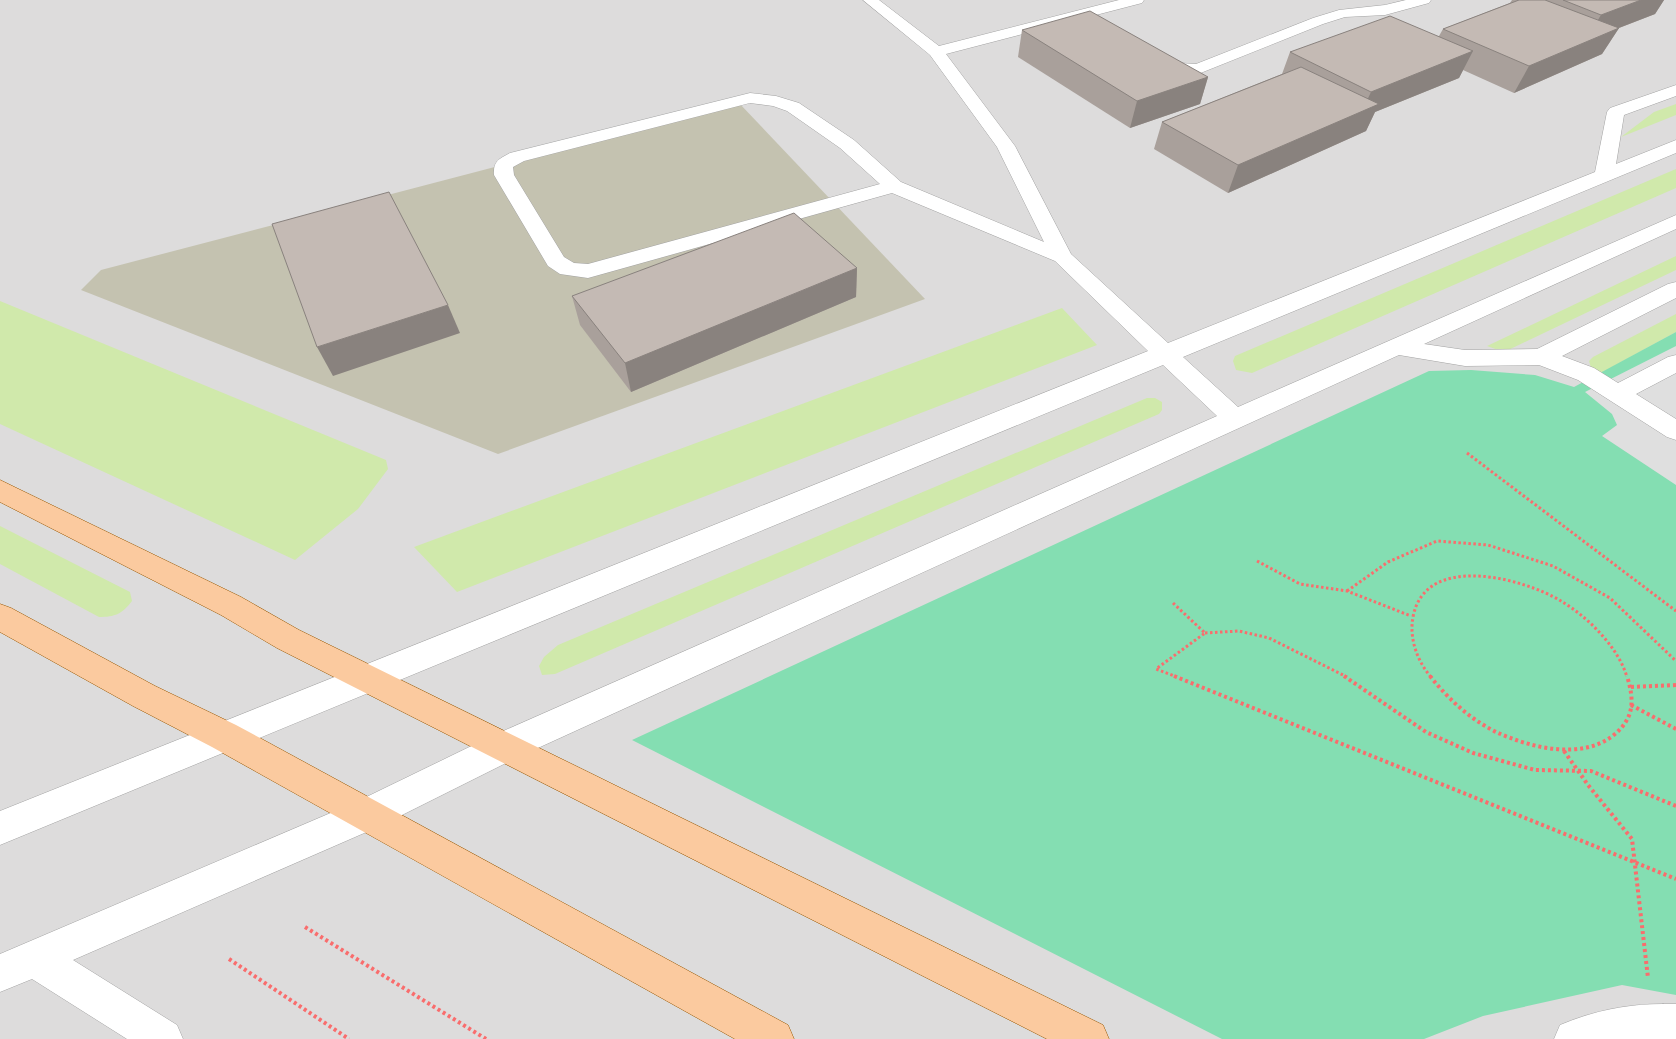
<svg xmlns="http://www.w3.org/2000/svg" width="1676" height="1039" font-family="Roboto,sans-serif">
<rect width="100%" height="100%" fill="#f0ebe5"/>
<rect fill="#dddcdc" x="0" y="0" width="1676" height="1039"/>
<polygon fill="#c4c2b0" points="739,103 925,299 498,454 81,290 101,270"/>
<g fill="#d0e9ab">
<polygon points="1676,104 1676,115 1621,137 1654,112"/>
<polygon points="1676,169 1676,188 1252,373 1236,370 1233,361 1235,356"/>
<polygon points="1676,256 1676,270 1504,352 1487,346"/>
<polygon points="0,301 386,460 388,469 358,509 295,560 0,424"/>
<polygon points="1062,308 1097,345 457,592 414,547"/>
<polygon points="1676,314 1676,332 1601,373 1591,368 1589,361 1593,357"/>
<polygon points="1147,398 1155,398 1162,402 1162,410 1159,414 555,674 542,675 539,666 544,657 558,645"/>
<path d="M 0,526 L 130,592 L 132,601 C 122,614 115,617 99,617 L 0,564 Z"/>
</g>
<polygon fill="#84deb2" points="1676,332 1676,995 1622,985 1483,1016 1424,1039 1222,1039 632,740 1429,371 1471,370 1535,375 1574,387"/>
<polygon fill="#dfdfdf" points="1676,346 1676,485 1602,436 1617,425 1612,414 1585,392"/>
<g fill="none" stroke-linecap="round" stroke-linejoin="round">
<g stroke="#a3a3a3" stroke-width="1">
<g id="minor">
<path d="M 863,0 L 879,0 L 939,46 L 1119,0 L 1144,0 L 1142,3 L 946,54 L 1015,146 L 1071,254 L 1168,343 L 1595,172 L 1607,112 L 1610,108 L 1676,85 L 1676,96 L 1624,115 L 1616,164 L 1676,140 L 1676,153 L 1183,357 L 1238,407 L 1676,215 L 1676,229 L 1424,344 L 1465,350 L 1537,349 L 1668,284 L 1676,282 L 1676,298 L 1562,356 L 1594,368 L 1618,383 L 1668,357 L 1676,355 L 1676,373 L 1636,394 L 1676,419 L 1676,440 L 1667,437 L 1578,380 L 1539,365 L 1465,366 L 1399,355 L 516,758 L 378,827 L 73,960 L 177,1025 L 183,1039 L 127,1039 L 32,979 L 0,992 L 0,954 L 354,803 L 492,736 L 1217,416 L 1163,365 L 0,845 L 0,811 L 1148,351 L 1055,261 L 892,193 L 588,278 L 560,274 L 548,266 L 494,175 C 493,161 499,159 510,153 L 750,93 L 776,96 L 799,103 L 854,140 L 901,182 L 1044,242 L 997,147 L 930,55 ZM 750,103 L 773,106 L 787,111 L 840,148 L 880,184 L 588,264 L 574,263 L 564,257 L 514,175 L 513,167 L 524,161 Z"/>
<path d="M 1406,0 L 1431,0 L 1429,3 L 1385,15 L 1345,17 L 1323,24 L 1198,74 C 1184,75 1160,73 1152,61 L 1154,58 L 1160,56 L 1179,63 L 1196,64 L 1313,18 L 1339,10 L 1385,5 Z"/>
<path d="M 1663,1004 L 1676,1004 L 1676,1039 L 1554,1039 L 1560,1025 C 1593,1011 1627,1004 1663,1004 Z"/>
</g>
</g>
<g stroke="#985701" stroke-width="1">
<g id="major">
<polygon points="0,480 241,597 299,630 1103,1025 1109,1039 1047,1039 277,648 221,615 0,502"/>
<polygon points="0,604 11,608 155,686 236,725 788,1025 794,1039 735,1039 212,747 133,706 0,632"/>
</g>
</g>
<g stroke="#f96d6d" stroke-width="3" stroke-dasharray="2.5 2.5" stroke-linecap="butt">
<polyline points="1467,453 1676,611"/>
<polyline points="1257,561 1300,584 1347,591 1411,616"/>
<polyline points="1347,591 1388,562 1437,541 1488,545 1553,566 1610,598 1676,661"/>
<polyline points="1173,603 1205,633 1156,669 1177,677"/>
<polyline points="1205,633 1239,631 1269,638 1347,677"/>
<path d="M 1431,677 C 1417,661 1409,638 1413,617 C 1425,552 1523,578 1561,601 C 1588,617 1618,647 1627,677"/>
</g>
<g stroke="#f96d6d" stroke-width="4" stroke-dasharray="3 3" stroke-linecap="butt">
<polyline points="1174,676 1676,879"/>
<polyline points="1344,676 1426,732 1473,753 1535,770 1591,771 1676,806"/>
<path d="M 1430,676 C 1448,699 1470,719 1496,732 C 1531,748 1583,761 1615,734 C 1635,717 1634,699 1627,676"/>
<polyline points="1631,687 1676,685"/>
<polyline points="1631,705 1676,729"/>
<polyline points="1564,751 1588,785 1632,839 1648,978"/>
<polyline points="305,927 486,1039"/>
<polyline points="229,959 349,1039"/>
</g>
<use href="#minor" fill="#fff" fill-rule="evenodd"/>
<use href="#major" fill="#fbca9f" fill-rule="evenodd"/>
</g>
<g fill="#a9a09b">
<polygon points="1512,0 1664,0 1655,14 1619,28 1602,54 1514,93 1463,70 1459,78 1375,112 1366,131 1228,193 1154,149 1162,122 1282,74 1290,52 1439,36 1443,29 1510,3"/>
<polygon points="1022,30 1208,77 1200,104 1130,128 1018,57"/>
<polygon points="857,268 856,297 631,392 580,325 572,296"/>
</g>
<g fill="#89827e">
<polygon points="1641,0 1664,0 1655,14 1585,41 1601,15"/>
<polygon points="1619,28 1602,54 1514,93 1529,66"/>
<polygon points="1473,51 1459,78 1375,112 1366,131 1228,193 1238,165 1362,111 1371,92"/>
<polygon points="1208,77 1200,104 1130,128 1137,101"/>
<polygon points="857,268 856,297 631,392 625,363"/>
<polygon points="448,305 460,333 333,376 317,347"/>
</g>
<g fill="#c4bab4" stroke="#89827e">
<polygon points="1519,0 1545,0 1619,28 1529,66 1443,29"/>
<polygon points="1563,0 1641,0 1601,15"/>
<polygon points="1090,11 1208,77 1137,101 1022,30"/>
<polygon points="1390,16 1473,51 1371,92 1290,52"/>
<polygon points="1301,67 1379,104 1238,165 1162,122"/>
<polygon points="389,192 448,305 317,347 272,224"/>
<polygon points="794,213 857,268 625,363 572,296"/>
</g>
</svg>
